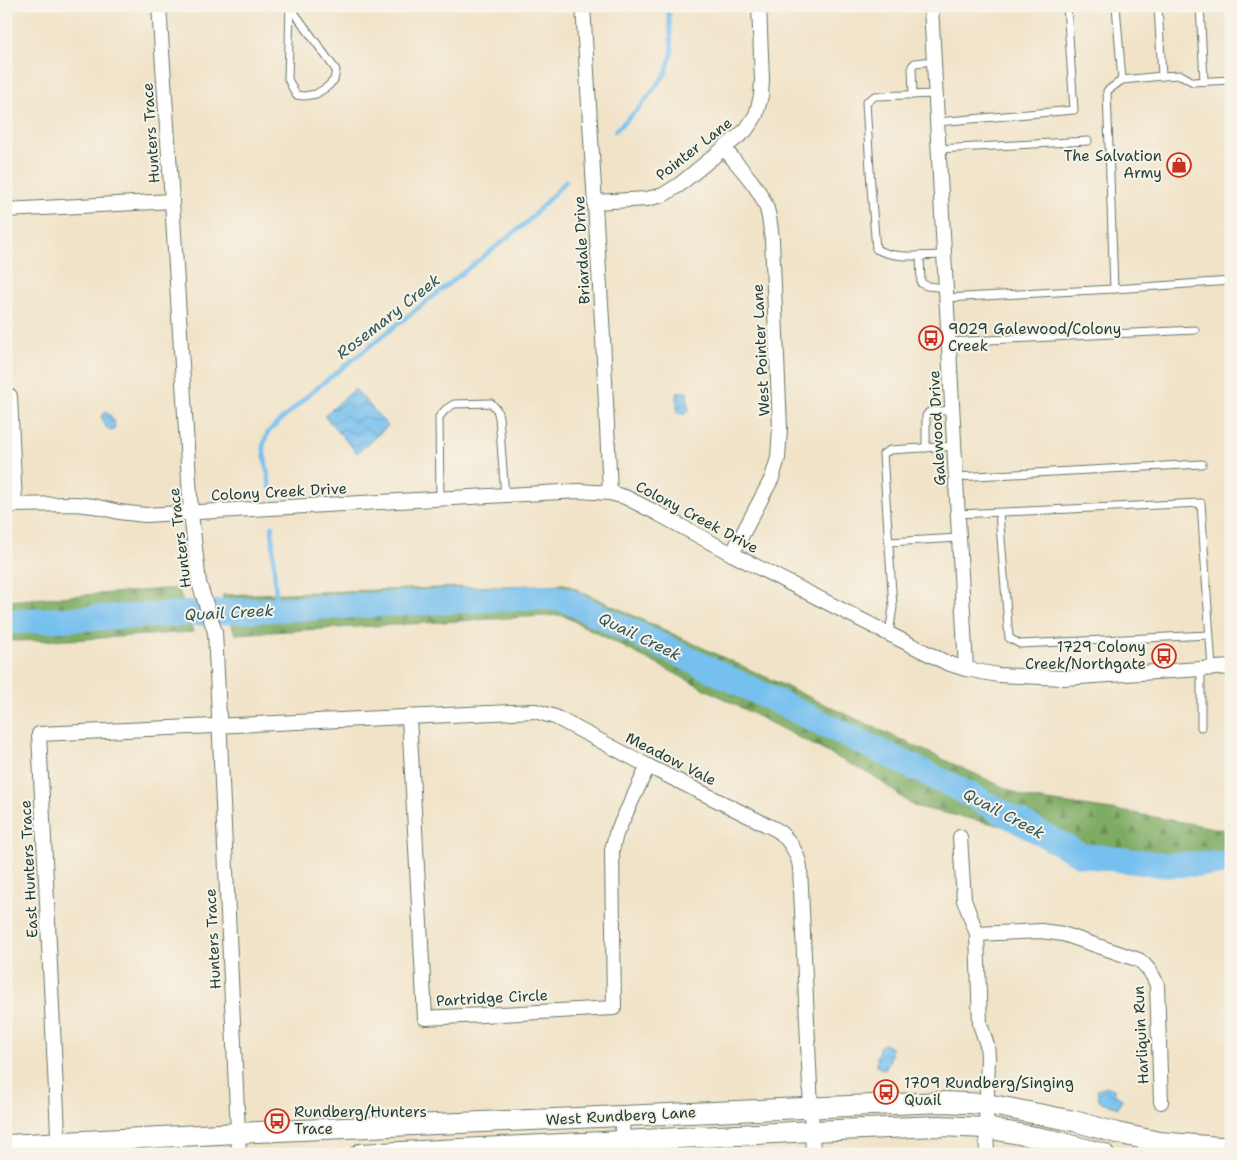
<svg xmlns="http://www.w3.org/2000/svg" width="1237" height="1160" font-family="'Shantell Sans',sans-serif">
<defs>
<pattern id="forest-firs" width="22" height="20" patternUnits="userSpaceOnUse" patternTransform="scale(1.25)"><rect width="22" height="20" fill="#7eab64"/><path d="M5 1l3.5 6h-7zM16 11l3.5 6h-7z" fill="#678c53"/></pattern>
<pattern id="water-waves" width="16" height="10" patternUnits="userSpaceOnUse" patternTransform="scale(1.25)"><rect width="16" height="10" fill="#76c0ef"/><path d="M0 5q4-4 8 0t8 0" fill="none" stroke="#609dc2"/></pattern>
</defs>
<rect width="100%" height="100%" fill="#f7f3e8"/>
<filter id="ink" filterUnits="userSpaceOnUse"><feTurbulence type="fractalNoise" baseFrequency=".02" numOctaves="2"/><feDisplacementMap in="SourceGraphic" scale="10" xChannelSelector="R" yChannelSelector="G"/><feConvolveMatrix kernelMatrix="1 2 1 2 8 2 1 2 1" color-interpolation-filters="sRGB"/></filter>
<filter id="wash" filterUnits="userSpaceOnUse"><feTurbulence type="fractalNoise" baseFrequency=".0096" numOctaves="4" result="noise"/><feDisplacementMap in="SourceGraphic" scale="20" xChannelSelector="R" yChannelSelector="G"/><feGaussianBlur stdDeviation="1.12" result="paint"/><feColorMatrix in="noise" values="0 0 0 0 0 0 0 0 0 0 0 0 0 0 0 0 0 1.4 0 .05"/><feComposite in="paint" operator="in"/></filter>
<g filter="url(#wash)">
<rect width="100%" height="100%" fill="#f1e3c8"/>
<g fill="url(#forest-firs)" stroke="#4e744c">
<polygon points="565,584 1027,798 1133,813 1231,831 1231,875 1095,866 1007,827 913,806 875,777 562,615 235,634 222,595"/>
<polygon points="178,588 193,632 69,640 6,641 6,601"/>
</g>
<g fill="url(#water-waves)" stroke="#4a7e92">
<polygon points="355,389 388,426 357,453 324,416"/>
<polygon points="678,392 687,392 687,393 689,410 683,415 677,412 677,394"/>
<path d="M 105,412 C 112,414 117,424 114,430 L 111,431 L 106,427 L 101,416 Z"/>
<path d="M 885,1044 L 891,1048 C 893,1056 888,1062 886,1069 L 883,1070 L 877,1066 C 878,1062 876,1058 877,1055 C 878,1052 879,1051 879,1047 L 882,1045 Z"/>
<polygon points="1106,1086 1114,1089 1114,1092 1122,1099 1118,1108 1099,1101 1097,1090"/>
</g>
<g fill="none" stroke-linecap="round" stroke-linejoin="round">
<g stroke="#76c0ef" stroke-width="4.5">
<polyline points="615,131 641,106 666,73 672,52 668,6"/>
<polyline points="270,488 263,446 268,432 313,391 526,223 566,181"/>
<polyline points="270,610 276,601 272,526"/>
</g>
<polyline stroke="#76c0ef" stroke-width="25" points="6,622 539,597 564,599 963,791 1081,855 1165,865 1231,863"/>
</g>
</g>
<g filter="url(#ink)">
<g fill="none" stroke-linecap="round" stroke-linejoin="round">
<g stroke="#687768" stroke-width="9">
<g id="lane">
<polyline points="290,6 288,79 296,95 304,96 316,94 327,87 334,80 336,70 291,8"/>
<polyline points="1116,6 1122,80"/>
<polyline points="1158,6 1162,76"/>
<polyline points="1200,6 1204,81"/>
<polyline points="1231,80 1193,82 1181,75 1162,76 1122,80 1107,91 1114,289 1231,281"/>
<path d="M 936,94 L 875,96 L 866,102 L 871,187 L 876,249 C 897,260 922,255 944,255"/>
<polyline points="913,95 912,66 915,63 934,61"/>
<polyline points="937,122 1074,110 1067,6"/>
<polyline points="938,149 1088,141"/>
<polyline points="920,255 921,283 927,286 946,288"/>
<polyline points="946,298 1114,289"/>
<polyline points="949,342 1195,330"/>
<polyline points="926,448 926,416 929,412 952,410"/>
<polyline points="956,477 1202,464"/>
<polyline points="440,499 439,417 446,409 454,404 491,403 497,410 499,417 505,496"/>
<polyline points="999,513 1009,638 1020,644 1209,635"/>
<polyline points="958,514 1201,503 1212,669"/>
<polyline points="889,542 959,538"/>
<polyline points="889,634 893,607 883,454 890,450 954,446"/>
<polyline points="1201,669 1201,727"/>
</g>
</g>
<g stroke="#687768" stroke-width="16">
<g id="street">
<polyline points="159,6 172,201 191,513 199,583 215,632 216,651 239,1154"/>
<polyline points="583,6 603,337 610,493"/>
<polyline points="931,6 966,669"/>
<path d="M 724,148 C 738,166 760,187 767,209 C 770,219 771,230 772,240 L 780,428 L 778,458 L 772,478 L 732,554"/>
<polyline points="595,202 647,199 663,195 679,185 746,130 756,115 761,96 762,80 759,6"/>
<polyline points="6,210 172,201"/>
<polyline points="10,396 15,504"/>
<polyline points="6,505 75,504 94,506 119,512 145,515 579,491 610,493 625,497 655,512 732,554 889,634 947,663 966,669 998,675 1064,678 1231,667"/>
<polyline points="409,716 425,1018 614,1008 612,850 616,834 648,766"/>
<polyline points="960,837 964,900 977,934 980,1024 987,1045 988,1056 986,1128 987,1154"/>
<path d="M 977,934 L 1041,931 L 1063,934 L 1139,960 C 1148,967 1153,974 1157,985 L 1161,1102"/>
<polyline points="622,1116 623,1154"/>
<path d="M 59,1154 L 39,734 L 535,711 L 555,717 L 648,766 L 777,830 C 790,840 797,851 800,867 L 813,1154"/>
</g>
</g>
<g stroke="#687768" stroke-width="22">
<g id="secondary">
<polyline points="6,1145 277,1131 942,1102 987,1104 1074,1121 1117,1133 1159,1142 1219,1147 1231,1147"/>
<polyline points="360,1154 623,1141 812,1131 939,1126 986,1128 1052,1140 1104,1154"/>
</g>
</g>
<use href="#lane" stroke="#fff" stroke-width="7"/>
<use href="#street" stroke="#fff" stroke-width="14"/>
<use href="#secondary" stroke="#fff" stroke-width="20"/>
</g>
</g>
<defs>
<g id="shop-ring" transform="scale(1.25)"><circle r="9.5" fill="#f7f3e8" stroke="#c8321e" stroke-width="1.5"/><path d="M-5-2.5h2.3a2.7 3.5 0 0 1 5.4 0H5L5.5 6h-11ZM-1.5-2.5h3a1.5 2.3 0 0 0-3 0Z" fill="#c8321e"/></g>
<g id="bus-ring" transform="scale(1.25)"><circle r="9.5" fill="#f7f3e8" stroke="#c8321e" stroke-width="1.5"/><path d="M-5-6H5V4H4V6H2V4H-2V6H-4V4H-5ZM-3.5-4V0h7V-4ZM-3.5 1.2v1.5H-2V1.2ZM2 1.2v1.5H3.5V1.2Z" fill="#c8321e"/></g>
</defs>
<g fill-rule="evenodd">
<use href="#shop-ring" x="1179" y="165"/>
<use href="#bus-ring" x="931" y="338"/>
<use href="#bus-ring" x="1164" y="656"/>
<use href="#bus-ring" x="886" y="1092"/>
<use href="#bus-ring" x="277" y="1121"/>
</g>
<g text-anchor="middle" stroke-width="4" stroke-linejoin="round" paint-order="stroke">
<g font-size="15" fill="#1f3d34" stroke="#f7f3e8">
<text transform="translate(151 133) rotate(-94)" y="5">Hunters Trace</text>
<text transform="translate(694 149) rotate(-38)" y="5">Pointer Lane</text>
<text transform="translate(582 250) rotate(-93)" y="5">Briardale Drive</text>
<text transform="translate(761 350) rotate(-93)" y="5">West Pointer Lane</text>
<text transform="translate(937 428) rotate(-93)" y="5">Galewood Drive</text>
<text transform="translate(279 492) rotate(-3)" y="5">Colony Creek Drive</text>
<text transform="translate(697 517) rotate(28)" y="5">Colony Creek Drive</text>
<text transform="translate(180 538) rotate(-97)" y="5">Hunters Trace</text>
<text transform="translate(671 759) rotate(27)" y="5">Meadow Vale</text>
<text transform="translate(29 869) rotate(-93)" y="5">East Hunters Trace</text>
<text transform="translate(213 939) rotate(-93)" y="5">Hunters Trace</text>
<text transform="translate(492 998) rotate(-3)" y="5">Partridge Circle</text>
<text transform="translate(1141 1035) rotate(-93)" y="5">Harliquin Run</text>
<text transform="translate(621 1116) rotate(-3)" y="5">West Rundberg Lane</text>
</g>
<g font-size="15" fill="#1f3d34" stroke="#f7f3e8" text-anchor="start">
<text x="1162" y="161" text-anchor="end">The Salvation<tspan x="1162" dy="17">Army</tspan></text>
<text x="948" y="334">9029 Galewood/Colony<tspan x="948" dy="17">Creek</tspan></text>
<text x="1146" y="652" text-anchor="end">1729 Colony<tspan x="1146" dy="17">Creek/Northgate</tspan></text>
<text x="904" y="1088">1709 Rundberg/Singing<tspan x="904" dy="17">Quail</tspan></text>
<text x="294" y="1117">Rundberg/Hunters<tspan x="294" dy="17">Trace</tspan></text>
</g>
<g font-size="16" font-style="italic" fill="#305759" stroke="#f7f3e8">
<text transform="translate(388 316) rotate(-38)" y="6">Rosemary Creek</text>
<text transform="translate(229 612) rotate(-3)" y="6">Quail Creek</text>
<text transform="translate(640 636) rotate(26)" y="6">Quail Creek</text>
<text transform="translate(1004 813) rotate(28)" y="6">Quail Creek</text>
</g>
</g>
<rect width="1237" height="1160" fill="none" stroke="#f7f3e8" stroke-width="25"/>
</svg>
